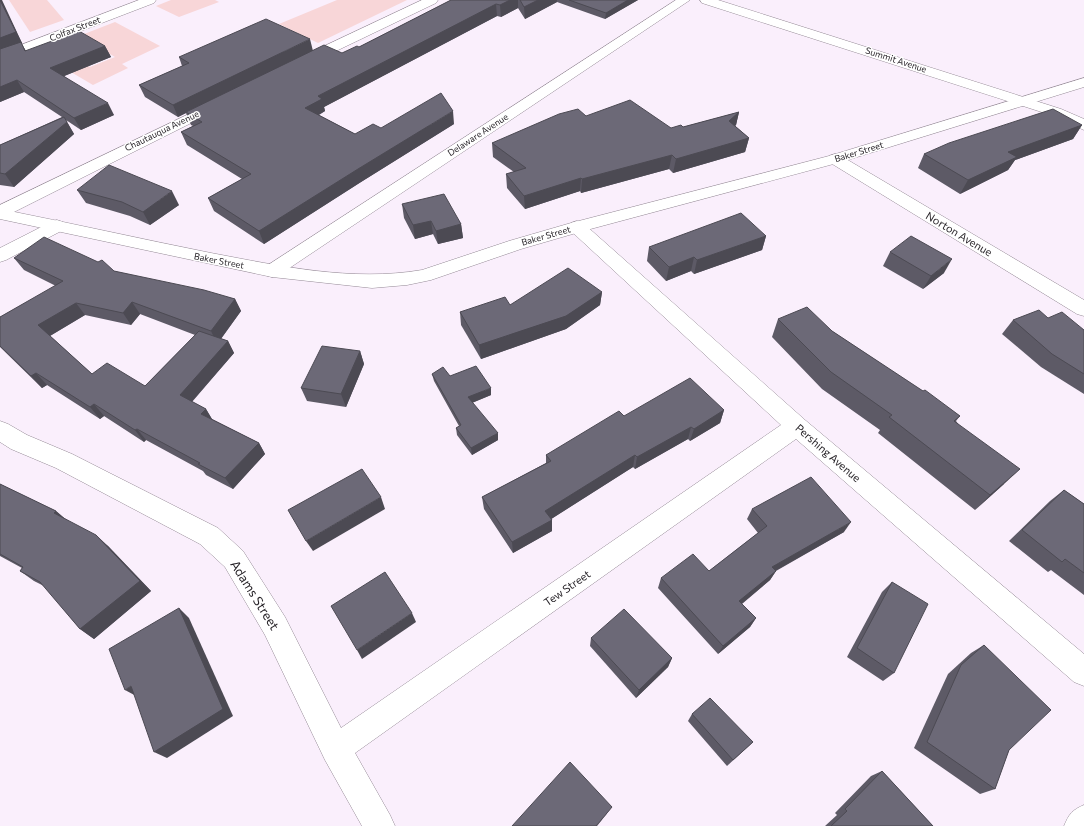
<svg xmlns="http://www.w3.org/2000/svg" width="1084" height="826" font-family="Commissioner,sans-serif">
<rect width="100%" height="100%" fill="#faeffc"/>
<g fill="#f8d6d8">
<polygon points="9,0 47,0 64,20 30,32"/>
<polygon points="171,0 215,0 219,2 179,17 156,6"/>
<polygon points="337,0 407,0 318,43 279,24"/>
<polygon points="115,22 160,46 122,64 128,68 93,85 37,52 51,47 90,67 115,57 79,36"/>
</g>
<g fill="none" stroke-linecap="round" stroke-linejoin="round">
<g stroke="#958a96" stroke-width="1">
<g id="minor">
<polygon points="139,0 156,0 154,3 0,62 0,53"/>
<polygon points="422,0 438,0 436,3 309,64 299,64 297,61 299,58"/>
<polygon points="676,0 690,0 279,275 272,277 265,275 263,271 265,267"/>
<polygon points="700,0 718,0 1061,109 1084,119 1084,130 1051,115 702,3"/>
<polygon points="216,101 221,102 223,105 221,108 6,216 0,217 0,205"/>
<polygon points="835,154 841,156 1084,300 1084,316 1077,314 829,162 827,159 829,156"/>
<polygon points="57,220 63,222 66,226 63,230 6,260 0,262 0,248 51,222"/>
<polygon points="577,221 583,223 805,420 1084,654 1084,686 1074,682 796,439 355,753 390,815 395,826 362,826 325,760 265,635 225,567 200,544 56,468 11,449 0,442 0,421 8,424 27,435 72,454 218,528 243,551 285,617 341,728 781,425 571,231 568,227 571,223"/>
<path d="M 1084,805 L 1084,826 L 1064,826 C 1069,814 1072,810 1084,805 Z"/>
</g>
</g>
<g stroke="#958a96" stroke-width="1">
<path id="tertiary" d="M 1084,78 L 1084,87 L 841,162 L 583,231 L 521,249 L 431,280 L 407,285 L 372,288 L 272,277 L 0,219 L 0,209 C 70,223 141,239 211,253 C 280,266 352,282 422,270 L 509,241 L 571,223 L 829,156 Z"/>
</g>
<use href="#minor" fill="#fff" fill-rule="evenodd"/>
<use href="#tertiary" fill="#fff" fill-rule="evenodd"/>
</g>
<g fill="#5d5a66" fill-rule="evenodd">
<polygon points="0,0 22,43 21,43 26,51 105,46 111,57 64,76 114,115 81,130 66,120 74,134 14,187 0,185 0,145 62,117 24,92 0,102"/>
<polygon points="451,0 638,0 605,19 557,2 525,19 518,8 501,17 497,16 324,107 325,111 319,115 355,134 381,128 454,124 361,182 264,244 214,211 208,198 242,179 187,145 181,132 193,126 191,125 186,113 178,117 145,97 139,85 182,66 179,57 313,50 342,53 359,47"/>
<polygon points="739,112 736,125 735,126 749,138 745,152 673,173 669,169 581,193 580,191 525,209 507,188 506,174 514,172 493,157 492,143 586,116 671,128 683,127"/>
<polygon points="1082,125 1073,139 1015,160 1008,170 960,194 918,168 924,154"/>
<polygon points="77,190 179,205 150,225 130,216 86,203"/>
<polygon points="402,204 461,224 463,238 438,244 433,234 415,239 404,218"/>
<polygon points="766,236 762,250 694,274 691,271 666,281 647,261 649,247"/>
<polygon points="890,252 944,273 923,289 883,266"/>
<path d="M 14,258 L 114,271 L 235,299 L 241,311 L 221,339 L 228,341 L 234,353 L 192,402 L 206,409 L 212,419 L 259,443 L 265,454 L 233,489 L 206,475 L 203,471 L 146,440 L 144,442 L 104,416 L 100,419 L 47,385 L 42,388 L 0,347 L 0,317 L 56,286 L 24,270 ZM 140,314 L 195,335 L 145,386 L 92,374 L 50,336 L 85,315 L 131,325 Z"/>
<polygon points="602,292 600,305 566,329 481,359 461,325 460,312"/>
<polygon points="1048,318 1084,330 1084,394 1041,367 1002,334 1013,320"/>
<polygon points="778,319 832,331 960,416 956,421 1004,484 975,510 878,433 880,430 822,389 772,337"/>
<polygon points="360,351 364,364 346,407 307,401 301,388"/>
<polygon points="432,374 450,376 491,395 472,403 498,440 472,455 457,435 456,428 459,426 434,381"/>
<polygon points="724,410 720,423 690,441 688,439 635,469 633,467 551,519 552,520 552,531 513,553 484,509 482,497 546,463 546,455 624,416"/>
<polygon points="0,484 56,511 65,519 108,546 151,591 94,639 80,629 44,586 34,581 20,571 22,568 0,556"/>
<polygon points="1064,490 1084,504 1084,595 1051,570 1048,572 1009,541 1050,501"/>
<polygon points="752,509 844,532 776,571 770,580 742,604 756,618 750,627 718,654 658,588 661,578 709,571 758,533 747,519"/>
<polygon points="892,582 894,673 883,681 847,657 882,592"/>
<polygon points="591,638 672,658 668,667 636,698 590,646"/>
<polygon points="984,645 1009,750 995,789 980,794 914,748 948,674 971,653"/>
<polygon points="692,714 753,742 727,766 688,721"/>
<polygon points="882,771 933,826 825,826 837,815 835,813 871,776"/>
</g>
<g fill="#4c4a53">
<polygon points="0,0 2,0 22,43 21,43 27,53 0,52"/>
<polygon points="510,0 518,0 518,8 501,17 500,5"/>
<polygon points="538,0 557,0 557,2 525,19 524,7"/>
<polygon points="628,0 638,0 605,19 606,13"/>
<polygon points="496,4 497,16 324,107 325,111 308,121 305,108 318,96"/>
<polygon points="310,39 313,51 186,112 186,113 178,117 173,105"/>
<polygon points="105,46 111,57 57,79 50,68"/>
<polygon points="17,80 24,92 0,102 0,87"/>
<polygon points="108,103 114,115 81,130 74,118"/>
<polygon points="453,111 454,124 361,182 264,244 259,231 358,169"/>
<polygon points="739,112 736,125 726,134 729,121"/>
<polygon points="67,122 74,134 14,187 5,174"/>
<polygon points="1082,125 1073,139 1015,160 1008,170 960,194 968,180 1008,152"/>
<polygon points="749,138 745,152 673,173 676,159"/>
<polygon points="672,155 669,169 581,193 582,179"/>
<polygon points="581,178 580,191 525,209 524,196"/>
<polygon points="172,191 179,205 150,225 143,212"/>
<polygon points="431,221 433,234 415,239 413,225"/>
<polygon points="461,224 463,238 438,244 436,231"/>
<polygon points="766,236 762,250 694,274 697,260"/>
<polygon points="694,257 691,271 666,281 669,267"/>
<polygon points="952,259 944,273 923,289 931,276"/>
<polygon points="602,292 600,305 566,329 481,359 479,345"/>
<polygon points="235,299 241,311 217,344 211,331"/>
<polygon points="132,302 140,314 131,325 123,313"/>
<polygon points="76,303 85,315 48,337 38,325"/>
<polygon points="228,341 234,353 187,407 180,395"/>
<polygon points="360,351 364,364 346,407 341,394"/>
<polygon points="36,373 47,385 42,388 31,376"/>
<polygon points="491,388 491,395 469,404 468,397"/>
<polygon points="94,404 104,416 100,419 90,407"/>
<polygon points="206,409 213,421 201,414"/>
<polygon points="724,410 720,423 690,441 694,429"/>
<polygon points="691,427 688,439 635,469 637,457"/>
<polygon points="137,429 146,440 144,442 135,430"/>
<polygon points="498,433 498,440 472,455 471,448"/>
<polygon points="259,443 265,454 233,489 225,478"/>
<polygon points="635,455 633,467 545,523 545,511"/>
<polygon points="1020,469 1004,484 975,510 990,495"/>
<polygon points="381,497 385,509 313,551 306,541"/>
<polygon points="56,511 69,522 54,513"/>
<polygon points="552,520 552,531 513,553 512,542"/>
<polygon points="851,522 844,532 766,576 772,567"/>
<polygon points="96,535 108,546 151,591 94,639 80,629"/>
<polygon points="776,571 770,580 734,610 739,601"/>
<polygon points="179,608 189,618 233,716 167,758 154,752"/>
<polygon points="412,613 416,622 362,659 357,650"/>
<polygon points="756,618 750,627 718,654 723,646"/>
<polygon points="672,658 668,667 636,698 639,690"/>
<polygon points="131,686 138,697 125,690"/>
<polygon points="612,807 609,811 597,826 596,826"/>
</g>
<g fill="#6c6977" stroke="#4c4a53">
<polygon points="0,0 16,32 0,38"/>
<polygon points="451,0 510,0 500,5 496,4 318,96 322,99 305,108 355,134 373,124 381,128 441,93 453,111 358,169 259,231 208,198 251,174 181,132 202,122 186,112 324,45 342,53 357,46 359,47"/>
<polygon points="520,0 538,0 524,7"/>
<polygon points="569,0 628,0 606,13"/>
<polygon points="266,19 310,39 173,105 139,85 189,63 179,57"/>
<polygon points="79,31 105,46 50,68 108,103 74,118 17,80 0,87 0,49 21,42 25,51"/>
<polygon points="630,100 671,128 681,125 683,127 739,112 729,121 749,138 676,159 672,155 582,179 581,178 524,196 506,174 526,168 492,143 559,114 578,109 586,116"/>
<polygon points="1053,109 1082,125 1008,152 1017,157 968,180 924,154 949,143"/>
<polygon points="64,117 67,122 5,174 0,173 0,145"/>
<polygon points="109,165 172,191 143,212 122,202 77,190"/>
<polygon points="444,194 461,224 436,231 431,221 413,225 402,204"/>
<polygon points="741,213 766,236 697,260 694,257 669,267 649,247"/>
<polygon points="911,236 952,259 931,276 890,252"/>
<polygon points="44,237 98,262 102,260 114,271 204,290 235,299 211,331 132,302 123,313 76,303 38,325 92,374 107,363 145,386 199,331 228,341 180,395 206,409 201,414 259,443 225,478 198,464 200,463 137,429 135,430 94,404 90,407 36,373 31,376 0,346 0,317 63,281 14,258"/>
<polygon points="568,268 602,292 566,316 479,345 460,312 505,297 510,305"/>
<polygon points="807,307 832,331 923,391 925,390 960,416 954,421 1020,469 990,495 889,417 892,415 831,372 778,319"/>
<polygon points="1039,310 1048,318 1062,312 1084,330 1084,374 1052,354 1013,320"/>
<polygon points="322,346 360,351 341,394 301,388"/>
<polygon points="476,366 491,388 468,397 498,433 471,448 456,428 461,425 432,374 443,367 450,376"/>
<polygon points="690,378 724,410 694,429 691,427 637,457 635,455 545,511 552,520 512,542 482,497 551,461 546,455 619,411 624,416"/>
<polygon points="362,469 381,497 306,541 288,510"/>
<polygon points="811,477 851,522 772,567 776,571 739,601 756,618 723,646 661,578 693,554 709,571 767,526 752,509"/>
<polygon points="0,484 56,511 54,513 96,535 140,581 80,629 40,582 20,571 23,567 0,554"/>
<polygon points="1064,490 1084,504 1084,573 1065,559 1062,562 1022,530"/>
<polygon points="385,572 412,613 357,650 331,606"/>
<polygon points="892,582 928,604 894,673 857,648"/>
<polygon points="179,608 223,709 154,752 131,686 125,690 109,649"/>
<polygon points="624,609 672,658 639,690 591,638"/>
<polygon points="984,645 1051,710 1009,750 995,789 927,742 961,665"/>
<polygon points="710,698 753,742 733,760 692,714"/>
<polygon points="570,762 612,807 596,826 512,826"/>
<polygon points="882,771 933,826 831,826 847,811 845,809"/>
</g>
<g text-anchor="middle" stroke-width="3" stroke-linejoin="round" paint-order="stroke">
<g font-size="9" fill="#231f24" stroke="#fff">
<text transform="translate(75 29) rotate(-21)" y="3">Colfax Street</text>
<text transform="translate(896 60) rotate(18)" y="3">Summit Avenue</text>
<text transform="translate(162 131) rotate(-26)" y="3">Chautauqua Avenue</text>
<text transform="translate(478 135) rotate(-33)" y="3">Delaware Avenue</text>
<text transform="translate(859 152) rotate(-17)" y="3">Baker Street</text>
<text transform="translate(546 236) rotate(-16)" y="3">Baker Street</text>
<text transform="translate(219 261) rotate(11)" y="3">Baker Street</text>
</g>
<g font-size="11" fill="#231f24" stroke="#fff">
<text transform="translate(959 234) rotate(31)" y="4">Norton Avenue</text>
<text transform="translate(828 453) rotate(41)" y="4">Pershing Avenue</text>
<text transform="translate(567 588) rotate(-35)" y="4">Tew Street</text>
</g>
<g font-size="13" fill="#231f24" stroke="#fff">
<text transform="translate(255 595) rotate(58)" y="5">Adams Street</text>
</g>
</g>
</svg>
